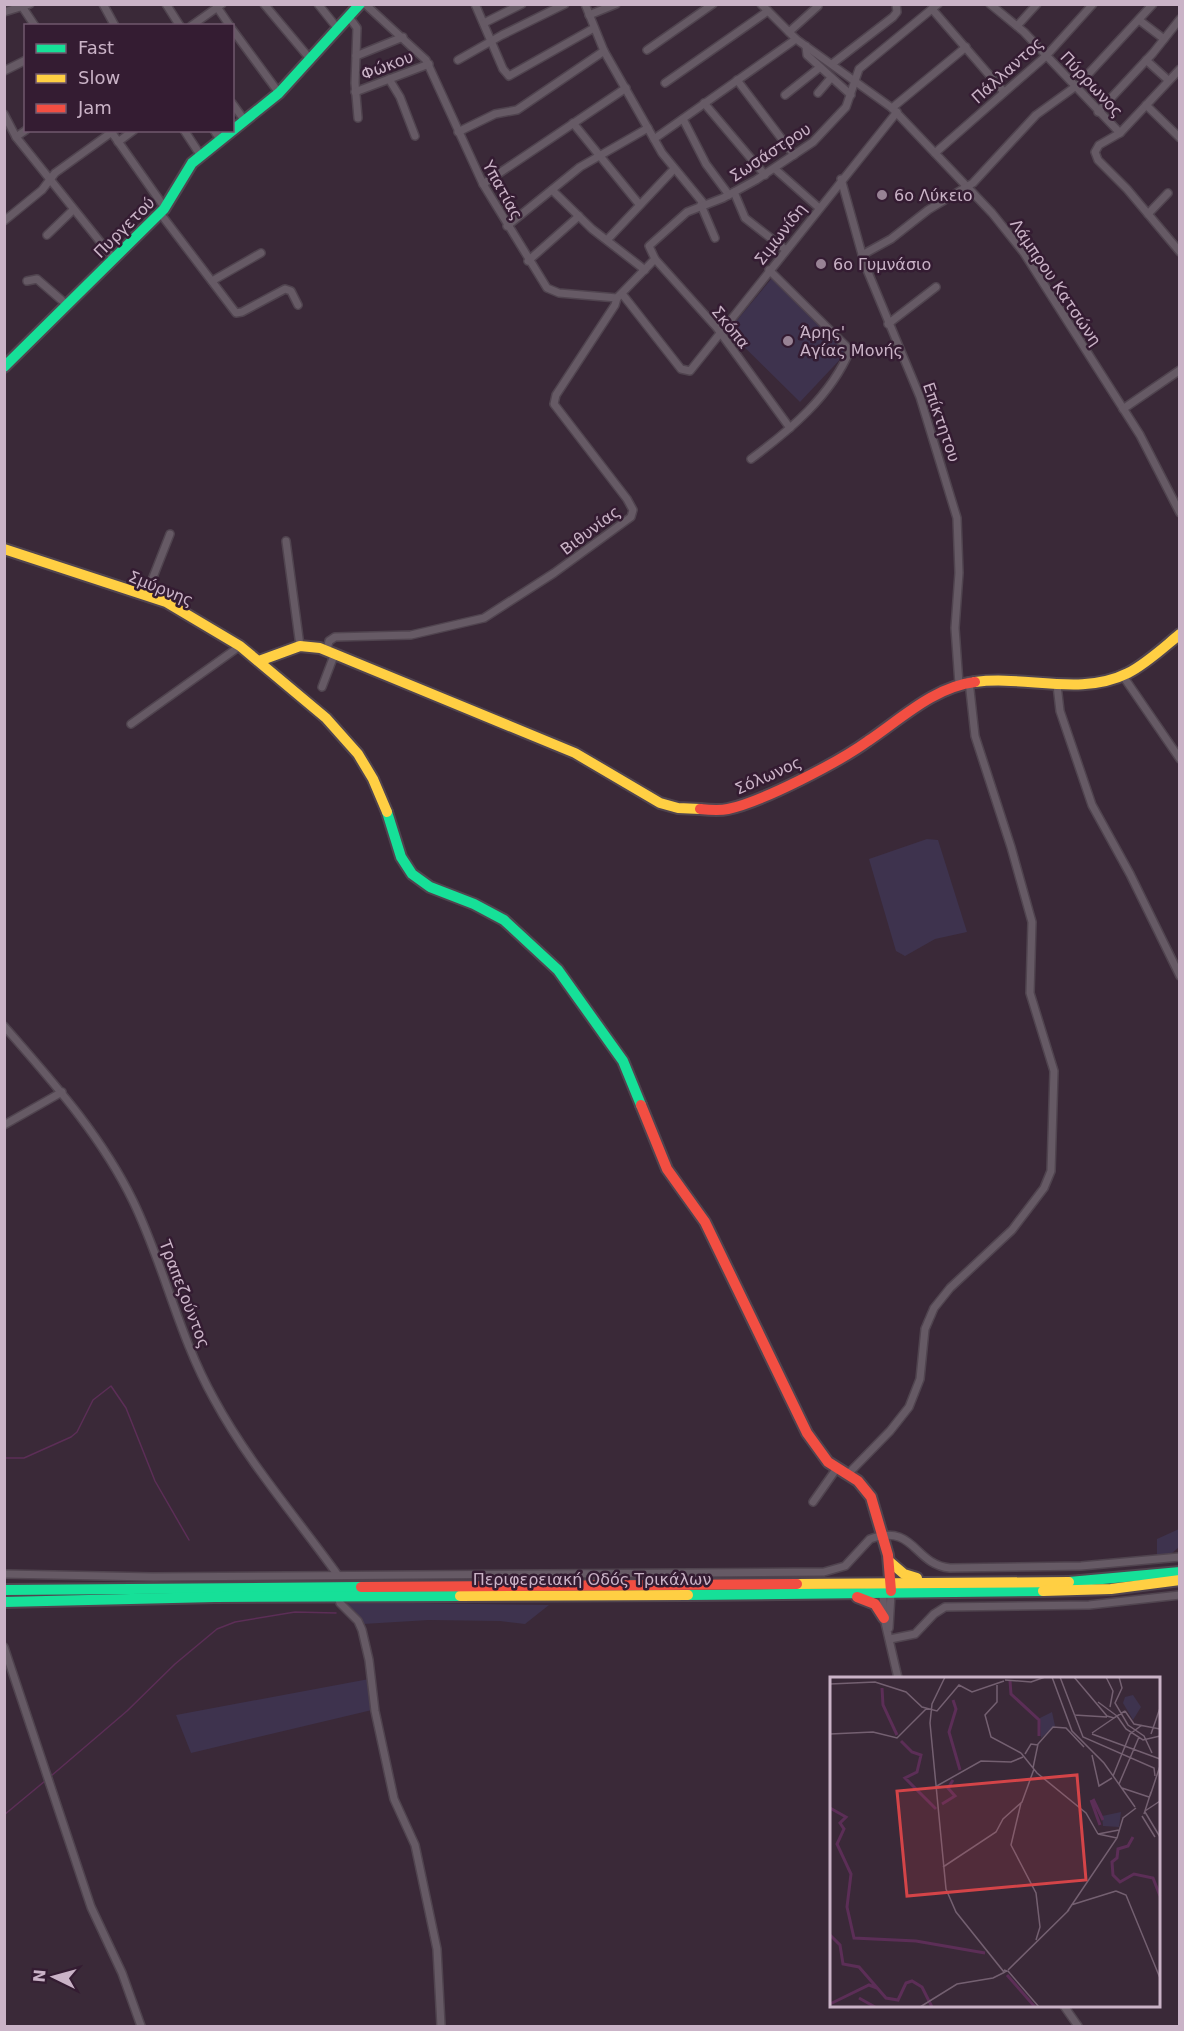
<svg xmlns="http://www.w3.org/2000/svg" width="1184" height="2031" font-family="'DejaVu Sans',sans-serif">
<rect width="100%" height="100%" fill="#3a2938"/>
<g fill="#3e334e">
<polygon points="772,278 848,351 800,402 728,331"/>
<polygon points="927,839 938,840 967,932 935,939 905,956 896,951 869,859"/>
<polygon points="1179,1529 1179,1547 1171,1554 1157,1555 1157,1539"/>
<polygon points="351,1602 549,1605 525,1624 500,1621 429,1620 363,1624 355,1611 348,1608 347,1604"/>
<polygon points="369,1679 372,1710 191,1753 176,1715"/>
</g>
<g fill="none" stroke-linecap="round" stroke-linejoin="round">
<g stroke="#5c2e57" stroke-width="1.5">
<polyline points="4,1458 24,1458 71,1437 77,1432 93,1400 111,1386 126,1408 155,1481 189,1540"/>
<polyline points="51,1776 127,1711 175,1664 217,1629 235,1622 295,1612 336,1613"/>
<polyline points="4,1815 45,1781"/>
</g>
<g stroke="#50444f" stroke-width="10">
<g id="street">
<polyline points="103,4 115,26"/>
<polyline points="166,4 180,26"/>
<polyline points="264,4 311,60"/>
<polyline points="318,4 338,29"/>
<polyline points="365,4 426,60 483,184 547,288 559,293 617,298 655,259"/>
<polyline points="475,4 503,69 509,76 594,28"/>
<polyline points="585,4 604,51 662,153 704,204"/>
<polyline points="761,4 796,39 892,108 992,213 1024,253 1140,435 1180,513"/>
<polyline points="990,4 1024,32 1120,133"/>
<polyline points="217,7 230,26"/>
<polyline points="23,8 35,26"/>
<polyline points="932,9 1004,92"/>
<polyline points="4,12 30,4"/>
<polyline points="589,15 616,4"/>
<polyline points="349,17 357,28 355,83 358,118"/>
<polyline points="1139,20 1164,39"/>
<polyline points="484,23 522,4"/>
<polyline points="191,26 222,4"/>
<polyline points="1017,26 1037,4"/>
<polyline points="232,29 279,93"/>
<polyline points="789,32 818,6"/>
<polyline points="806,46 807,55 851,95"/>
<polyline points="647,50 713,4"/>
<polyline points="356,56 403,37"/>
<polyline points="458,60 502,35 565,4"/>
<polyline points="1146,60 1168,80"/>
<polyline points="832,64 893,17 897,12 896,4"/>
<polyline points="1180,69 1120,133 1099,145 1095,152 1098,160 1127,189 1180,252"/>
<polyline points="4,71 26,60"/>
<polyline points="389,79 400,97 415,136"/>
<polyline points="737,80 794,155"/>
<polyline points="665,83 768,11"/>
<polyline points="355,92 429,64"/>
<polyline points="818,93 830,79"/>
<polyline points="785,95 819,68"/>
<polyline points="232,103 245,121"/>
<polyline points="704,103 765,175"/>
<polyline points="1146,105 1180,138"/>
<polyline points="892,108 966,47"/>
<polyline points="1098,112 1153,53 1180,19"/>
<polyline points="4,114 16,137 114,259"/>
<polyline points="683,119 706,164 729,195"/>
<polyline points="573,123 639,204"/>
<polyline points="110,130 165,208"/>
<polyline points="184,130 201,156"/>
<polyline points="214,130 221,141"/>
<polyline points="458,132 495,114 517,110 604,51"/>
<polyline points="16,137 26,130"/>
<polyline points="654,139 796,39"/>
<polyline points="118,142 134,130"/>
<polyline points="935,153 1046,56 1093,4"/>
<polyline points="775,169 818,207"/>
<polyline points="841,179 865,265 920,397 957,518 959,573 955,628 959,684"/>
<polyline points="483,184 626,88"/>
<polyline points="552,190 592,229 645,270"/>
<polyline points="734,192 745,218 786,250"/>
<polyline points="701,205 715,238"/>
<polyline points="160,213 236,313 242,312 285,289 291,291 298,305"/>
<polyline points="1148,214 1168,193"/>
<polyline points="4,221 42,190 55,173 112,132"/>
<polyline points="507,226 580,167 648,128"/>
<polyline points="47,235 73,210"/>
<polyline points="607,240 674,169"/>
<polyline points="862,255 891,239 928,210 973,183 1036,115 1079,84 1153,4"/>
<polyline points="528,261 579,216"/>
<polyline points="27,281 37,279 66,304"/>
<polyline points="212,281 261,253"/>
<polyline points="623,295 681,369 690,371 897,112"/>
<polyline points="888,324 936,287"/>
<polyline points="1123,409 1180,370"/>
<polyline points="790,428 717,328 655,259 649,246 687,212 723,198 756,180 813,142 846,107 859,69 938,4"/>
<path d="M 751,459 C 790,430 831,396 850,350 L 769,270"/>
<polyline points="286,541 300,646"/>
<polyline points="146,595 170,534"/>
<polyline points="327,650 329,641 335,637 411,635 484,618 554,573 631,517 633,510 627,499 554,404 556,395 615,305 617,298"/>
<polyline points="1123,676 1180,759"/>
<polyline points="1057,685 1060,711 1092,805 1130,874 1180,976"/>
<polyline points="322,687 335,653"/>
<polyline points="131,724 240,646"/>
<path d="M 4,1026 C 52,1081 101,1135 133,1201 C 164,1265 179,1337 214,1399 C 248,1462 296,1517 337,1574"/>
<polyline points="4,1125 62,1092"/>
<polyline points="848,1474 890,1431 909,1407 920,1379 925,1329 934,1308 950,1288 1012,1230 1044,1188 1051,1171 1054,1071 1030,993 1032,922 1011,847 975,736 969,681"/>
<polyline points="813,1502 837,1468"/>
<path d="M 4,1574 L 153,1577 L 824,1572 L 845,1566 L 870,1539 C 915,1523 913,1564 950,1568 L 1081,1566 L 1180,1557"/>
<polyline points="883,1594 884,1618 898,1678"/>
<polyline points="338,1597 340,1603 358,1621 362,1630 369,1660 375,1711 394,1799 415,1845 437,1949 441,2026"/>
<polyline points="889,1628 891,1594"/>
<polyline points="890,1639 915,1634 934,1614 945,1607 1089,1605 1180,1595"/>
<polyline points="4,1647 91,1907 122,1973 141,2026"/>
<polyline points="1064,2006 1078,2026"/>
</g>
</g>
<g stroke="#50444f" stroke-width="14">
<g id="fast">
<polyline points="4,367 164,209 192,163 279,93 360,4"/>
<polyline points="387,812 401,857 412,874 430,887 474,904 504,920 558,970 623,1061 641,1105"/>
<polyline points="1069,1582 1180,1572"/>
<polyline points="4,1590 361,1587"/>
<polyline points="688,1595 1043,1591"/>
<polyline points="4,1602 215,1597 460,1596"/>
</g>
</g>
<g stroke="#50444f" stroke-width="14">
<g id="slow">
<polyline points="4,549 166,602 240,646 326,718 358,754 373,779 387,812"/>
<polyline points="259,661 300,646 320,648 575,753 660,803 678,808 700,809"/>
<path d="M 975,682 C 1026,675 1080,697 1128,673 C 1146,664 1164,647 1180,634"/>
<polyline points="890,1562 904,1574 917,1578"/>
<polyline points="797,1584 1069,1582"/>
<polyline points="1043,1591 1111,1589 1180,1580"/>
<polyline points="460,1596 688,1595"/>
</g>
</g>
<g stroke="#50444f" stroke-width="14">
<g id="jam">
<path d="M 700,809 C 709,810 719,811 728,809 C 762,802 839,762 868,741 C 902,718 934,687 975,682"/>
<polyline points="641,1105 667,1169 705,1222 807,1433 828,1462 858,1481 871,1497 888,1555 891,1591"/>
<polyline points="361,1587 797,1584"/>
<polyline points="857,1597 875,1604 884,1618"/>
</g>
</g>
<use href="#street" stroke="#665a65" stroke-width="7"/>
<use href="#fast" stroke="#16e098" stroke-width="10"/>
<use href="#slow" stroke="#ffcf43" stroke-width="10"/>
<use href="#jam" stroke="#f24e42" stroke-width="10"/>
</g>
<g fill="#988395" stroke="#341c32" stroke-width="2">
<circle cx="882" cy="195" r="6"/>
<circle cx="821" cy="264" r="6"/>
<circle cx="788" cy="341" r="6"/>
</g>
<g text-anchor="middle" stroke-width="5" stroke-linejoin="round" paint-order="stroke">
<g font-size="16" fill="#cab3c7" stroke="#341c32">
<text transform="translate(387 65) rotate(-21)" y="6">Φώκου</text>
<text transform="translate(1007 70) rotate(-42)" y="6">Πάλλαντος</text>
<text transform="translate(1092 84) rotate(47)" y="6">Πύρρωνος</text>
<text transform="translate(770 152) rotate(-33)" y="6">Σωσάστρου</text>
<text transform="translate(503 190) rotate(61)" y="6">Υπατίας</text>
<text transform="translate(124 227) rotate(-45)" y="6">Πυργετού</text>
<text transform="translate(780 234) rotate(-52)" y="6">Σιμωνίδη</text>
<text transform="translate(1056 282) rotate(56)" y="6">Λάμπρου Κατσώνη</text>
<text transform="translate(731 327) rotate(51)" y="6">Σκόπα</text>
<text transform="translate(942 422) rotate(71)" y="6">Επίκτητου</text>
<text transform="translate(590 530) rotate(-37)" y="6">Βιθυνίας</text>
<text transform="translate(161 588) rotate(22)" y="6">Σμύρνης</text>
<text transform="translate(768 775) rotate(-24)" y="6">Σόλωνος</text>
<text transform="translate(185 1294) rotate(69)" y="6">Τραπεζούντος</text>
<text x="592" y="1585">Περιφερειακή Οδός Τρικάλων</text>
</g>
<g font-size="16" fill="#cab3c7" stroke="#341c32" text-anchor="start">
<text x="894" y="201">6ο Λύκειο</text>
<text x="833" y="270">6ο Γυμνάσιο</text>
<text x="800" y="338">Άρης'<tspan x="800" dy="18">Αγίας Μονής</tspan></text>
</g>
</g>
<g transform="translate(830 1677)">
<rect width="330" height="330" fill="#3a2938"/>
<path d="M 303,18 L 311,30 L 303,43 L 293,26 L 295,20 ZM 222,35 L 225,49 L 211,61 L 210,41 ZM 291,135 L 289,150 L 273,149 L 272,139 Z" fill="#3e334e"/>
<path fill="none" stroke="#5c2e57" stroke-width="3" d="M 180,4 L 181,17 L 209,43 L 209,59M 52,11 L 53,28 L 67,58M 123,23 L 126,32 L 119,55 L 130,93M 71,64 L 82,75 L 91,78 L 87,95 L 75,101 L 106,132M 263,122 L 273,143M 261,123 L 270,148M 112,127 L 125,119 L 118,111 L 123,103M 0,131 L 16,140 L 10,146 L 14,152 L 7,167 L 21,197 L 17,230 L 24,261 L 86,264 L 155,276M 303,160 L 298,169 L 288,172 L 287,181 L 282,185 L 283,198 L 290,205 L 304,197 L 323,201 L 330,219M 0,258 L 10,268 L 13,287 L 29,290 L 56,321 L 68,323 L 76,306 L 82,304 L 92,310 L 102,330M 177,298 L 205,330M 29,321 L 45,330M 0,327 L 39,308 L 47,311"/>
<path fill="none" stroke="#746071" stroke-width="1.5" d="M 115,0 L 102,27 L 100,46 L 116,212 L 126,235 L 174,295 L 177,294 L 174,293M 222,0 L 242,54 L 274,86 L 305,130M 230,0 L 253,60 L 324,91 L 325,99M 244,0 L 277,39 L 284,41 L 295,34M 276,0 L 283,14 L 280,30M 289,0 L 292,11 L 285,26 L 298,48 L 314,59 L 322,76M 175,3 L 201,5 L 215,0M 0,7 L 45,5 L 76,15 L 92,30 L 107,34 L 129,8 L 142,15 L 174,4M 167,8 L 167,25 L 155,38 L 161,60 L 191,76M 268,25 L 287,39M 295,34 L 304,47 L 330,52M 244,38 L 277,40M 287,39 L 296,52 L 313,63 L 330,59M 262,56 L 284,41M 0,57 L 43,55 L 67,61 L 97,31M 262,57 L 330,82M 321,57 L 330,31M 191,76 L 207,96 L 256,136 L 268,157M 195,77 L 201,67 L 208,68M 262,78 L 269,109 L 282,101M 203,91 L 208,67 L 223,50 L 236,51 L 254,70M 283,99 L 300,57 L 312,48M 289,107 L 309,60M 105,110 L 151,84 L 181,85 L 193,80M 292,111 L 319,120M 320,119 L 330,89M 191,126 L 181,168 L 206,216 L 210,250 L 206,263M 315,134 L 330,124M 315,135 L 330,160M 314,137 L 321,115M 312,139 L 325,160M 268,157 L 289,153M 268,157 L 287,161M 113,190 L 166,155 L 173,142 L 192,125 L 204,92M 286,214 L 296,218 L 330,301M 241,228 L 286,214M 237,235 L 287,161 L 293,141 L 306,131M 178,293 L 239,233M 178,294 L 209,330M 90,330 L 127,307 L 163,301 L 175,295"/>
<path fill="#d44448" fill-opacity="0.15" stroke="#d44448" stroke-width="3" d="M 247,98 L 256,203 L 77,219 L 67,114 Z"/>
<rect width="330" height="330" fill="none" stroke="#cab3c7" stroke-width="3"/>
</g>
<rect width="1184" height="2031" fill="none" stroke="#cab3c7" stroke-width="12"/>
<rect x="24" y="24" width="210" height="108" fill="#341c32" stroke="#70586e" stroke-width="1.5"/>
<rect x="36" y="44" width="30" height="9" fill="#16e098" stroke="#70586e" stroke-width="1.5"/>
<text x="78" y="54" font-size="18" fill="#cab3c7">Fast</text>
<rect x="36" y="74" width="30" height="9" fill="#ffcf43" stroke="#70586e" stroke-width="1.5"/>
<text x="78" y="84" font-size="18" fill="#cab3c7">Slow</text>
<rect x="36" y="104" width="30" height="9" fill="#f24e42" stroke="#70586e" stroke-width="1.5"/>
<text x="78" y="114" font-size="18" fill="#cab3c7">Jam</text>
<g transform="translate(54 1977) rotate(275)" stroke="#341c32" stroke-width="4.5" paint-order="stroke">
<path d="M0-4.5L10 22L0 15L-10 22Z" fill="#cab3c7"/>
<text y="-9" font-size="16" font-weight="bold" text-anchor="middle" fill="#cab3c7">N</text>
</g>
</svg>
